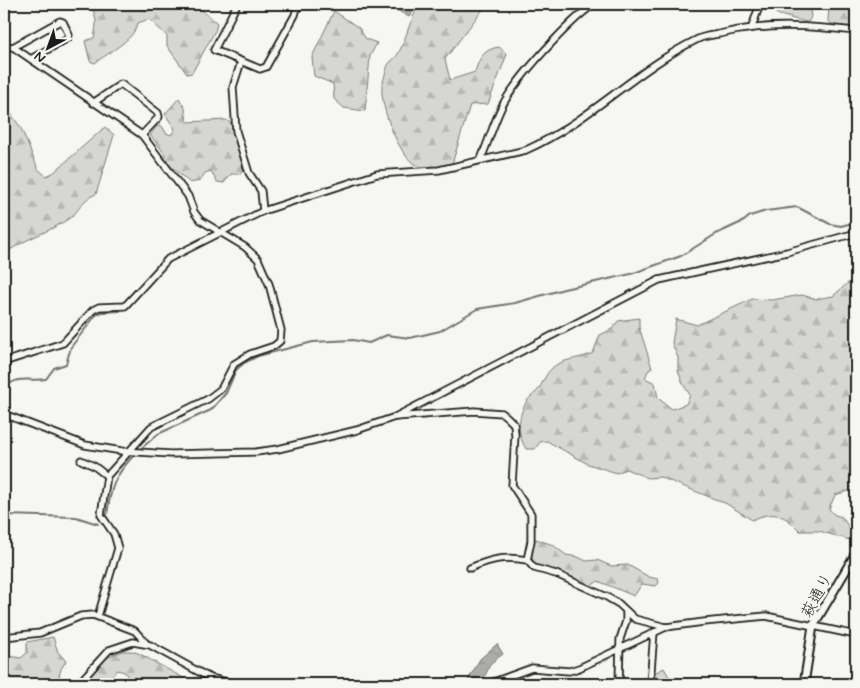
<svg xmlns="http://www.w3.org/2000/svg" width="860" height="688" font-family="Mynerve,'Klee One',sans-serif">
<defs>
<pattern id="forest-firs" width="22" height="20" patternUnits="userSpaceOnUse" patternTransform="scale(1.25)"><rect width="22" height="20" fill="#d6d6d2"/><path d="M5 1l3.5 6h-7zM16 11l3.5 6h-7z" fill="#b7b7b4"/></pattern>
<pattern id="water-ripples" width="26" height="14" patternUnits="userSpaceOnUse" patternTransform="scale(1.25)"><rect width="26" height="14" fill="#acaca9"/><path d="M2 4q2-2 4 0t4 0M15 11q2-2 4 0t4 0" fill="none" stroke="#939391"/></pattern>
</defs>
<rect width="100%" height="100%" fill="#f6f6f2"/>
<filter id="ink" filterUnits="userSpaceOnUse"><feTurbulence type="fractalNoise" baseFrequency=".02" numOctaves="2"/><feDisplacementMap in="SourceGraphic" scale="10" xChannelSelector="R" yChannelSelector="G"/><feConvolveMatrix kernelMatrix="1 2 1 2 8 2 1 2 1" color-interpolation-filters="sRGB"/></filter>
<g filter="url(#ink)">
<g fill="url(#forest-firs)" stroke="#797977">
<path d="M 90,4 L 137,4 L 140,9 L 148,11 L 161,4 L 195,4 L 217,23 L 216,29 L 192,73 L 187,74 L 167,46 L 167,36 L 149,19 L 138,23 C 133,41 109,52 95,63 L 90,61 L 85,41 L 94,38 C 97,24 97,16 90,4 Z"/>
<path d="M 420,4 L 487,4 L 445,59 L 450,80 L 475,72 C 479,58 484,49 499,47 L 507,54 L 488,104 L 470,105 L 452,164 C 439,166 425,171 414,164 C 398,153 380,106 382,87 C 382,85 387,67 388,65 C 390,61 396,58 398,54 C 407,38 409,20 420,4 Z"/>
<path d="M 771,4 L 816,4 L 816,5 L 815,9 L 810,10 L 811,17 L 808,22 C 804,22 779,15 777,14 C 773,11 773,7 771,4 Z"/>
<polygon points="829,4 856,4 856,27 837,26 828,22"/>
<polygon points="334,11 359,28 366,39 377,43 370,56 365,111 344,108 334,99 333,84 314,76 312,57"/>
<polygon points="179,98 185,108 187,122 226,120 231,123 244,171 239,174 231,174 224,183 217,182 211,171 205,173 200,181 190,183 165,161 165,154 150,135 157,126 162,126 166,133 171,135 175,129 165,114"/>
<path d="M 4,104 L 21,128 L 38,169 L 46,176 L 53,173 L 105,127 L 114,135 L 96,194 C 81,200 82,208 71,217 C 50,233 23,238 4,255 Z"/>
<path d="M 856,281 L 856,485 L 854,483 L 849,491 L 835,495 L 829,509 L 835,515 L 842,517 L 850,529 L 855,528 L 856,534 L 850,540 L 819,531 L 800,531 C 784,514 774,510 752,520 L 727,504 L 660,477 L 648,478 L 626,469 L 617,473 L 588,464 L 547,441 L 540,442 L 535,449 L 526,449 C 517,434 517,417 527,401 C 530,396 537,393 540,387 C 545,378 547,371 556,365 C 568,358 581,359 593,353 L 600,335 L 612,329 L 618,321 L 639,318 L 639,327 L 652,368 L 648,371 L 645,378 L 655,383 L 658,398 L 672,409 L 686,404 L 690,395 L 683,384 L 678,370 L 678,358 L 672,343 L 676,319 L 697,325 L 752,299 L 772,300 L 802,295 L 816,299 L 833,296 L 848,283 Z"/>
<polygon points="536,539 553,545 566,555 578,557 586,561 597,560 611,566 628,565 649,577 658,579 659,583 656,586 642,584 634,596 598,581 591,586 536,566 531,557 534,541"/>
<polygon points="53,637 58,652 66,661 61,669 57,684 4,684 4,645 9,656 21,658 27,653 27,642"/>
<path d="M 123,651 L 132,651 L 140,654 L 194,684 L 131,684 L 125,672 L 117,670 L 111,677 L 109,684 L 83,684 C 93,668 104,656 123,651 Z"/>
<polygon points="664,668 673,684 639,684 641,680"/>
</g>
<g fill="url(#water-ripples)" stroke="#727271">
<polygon points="398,4 416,4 417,5 409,17 395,9"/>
<polygon points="497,644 503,654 491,663 482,682 467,682 480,659"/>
</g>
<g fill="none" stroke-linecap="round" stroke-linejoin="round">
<g stroke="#727271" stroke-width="2">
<path d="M 4,390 C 15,374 29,382 46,379 L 54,368 L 66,364 L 71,347 L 96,315 L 102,312 L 120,311"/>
<polyline points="138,451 158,434 211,410 226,393 236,370 244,363 258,356 313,342 353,340 369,343 387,335 410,338 440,331 477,309 515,303 564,289 631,274 681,256 716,234 744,221 750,216 766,211 797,207 830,224 841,226 856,222"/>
<polyline points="4,515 76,517 98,524"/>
<path d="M 107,515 C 111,486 114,476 135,454"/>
</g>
<g stroke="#1c1c1c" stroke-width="9">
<g id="minor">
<polyline points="237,4 214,50 260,69 266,67 295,15 298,4"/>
<polyline points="752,27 760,4"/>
<polyline points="4,46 13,47 142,135 188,196 194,212 200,220 245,247 258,259 269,284 281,330 280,341 274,346 250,354 234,364 221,389 208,399 151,427 107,476 101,515 114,534 118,548 98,616"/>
<polyline points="13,47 60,21 63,22 69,35 68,38 31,59"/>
<polyline points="241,62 233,87 236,131 249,173 261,191 263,211"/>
<polyline points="93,103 121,84 158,113 159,117 142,135"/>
<path d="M 481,159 C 488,142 494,123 502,106 C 517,78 568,22 594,4"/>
<path d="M 4,362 L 63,343 L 93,310 L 99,307 L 125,306 L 168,259 L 263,211 L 377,174 L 439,170 L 526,150 C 589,122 636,69 698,39 C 706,35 716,35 724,33 C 768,23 812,26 856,31"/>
<polyline points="4,414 85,445 122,451 171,454 256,452 278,449 357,430 395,417 659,280 787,252 856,233"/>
<polyline points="396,417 474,411 502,413 507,417 514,424 515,435 512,485 531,514 531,541 527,560 534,568 556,574 607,597 619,604 635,619 666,627"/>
<polyline points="81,460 94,466 107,476"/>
<path d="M 470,568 C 491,559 504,556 527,560"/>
<polyline points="4,637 40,633 81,616 93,615 135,631 146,643"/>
<polyline points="78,684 109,650 133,642 150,645 210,678 235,684"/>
<polyline points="488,684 532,668 569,671 579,668 666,627 704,622 766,616 856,635"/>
<polyline points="619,684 620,639 626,621 626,611"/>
<polyline points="650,684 654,632"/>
</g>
</g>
<g stroke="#1c1c1c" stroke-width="11">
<polyline id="tertiary" points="804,684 813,626 856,553"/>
</g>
<use href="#minor" stroke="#f6f6f2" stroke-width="5.5"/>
<use href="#tertiary" stroke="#f6f6f2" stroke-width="7"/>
</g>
</g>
<g text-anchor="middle" stroke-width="5" stroke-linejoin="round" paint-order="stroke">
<g font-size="16" fill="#1c1c1c" stroke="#f6f6f2">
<text transform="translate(816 595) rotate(-62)" y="6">萩通り</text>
</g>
</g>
<rect width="860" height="688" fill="none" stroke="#f6f6f2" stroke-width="20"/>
<rect x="10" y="10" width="840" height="668" fill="none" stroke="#1c1c1c" stroke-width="2" filter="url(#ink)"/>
<g transform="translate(48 48) rotate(221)" stroke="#f6f6f2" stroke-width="4" paint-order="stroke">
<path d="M0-4L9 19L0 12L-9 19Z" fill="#1c1c1c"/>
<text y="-8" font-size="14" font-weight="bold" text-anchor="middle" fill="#1c1c1c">N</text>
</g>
</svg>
